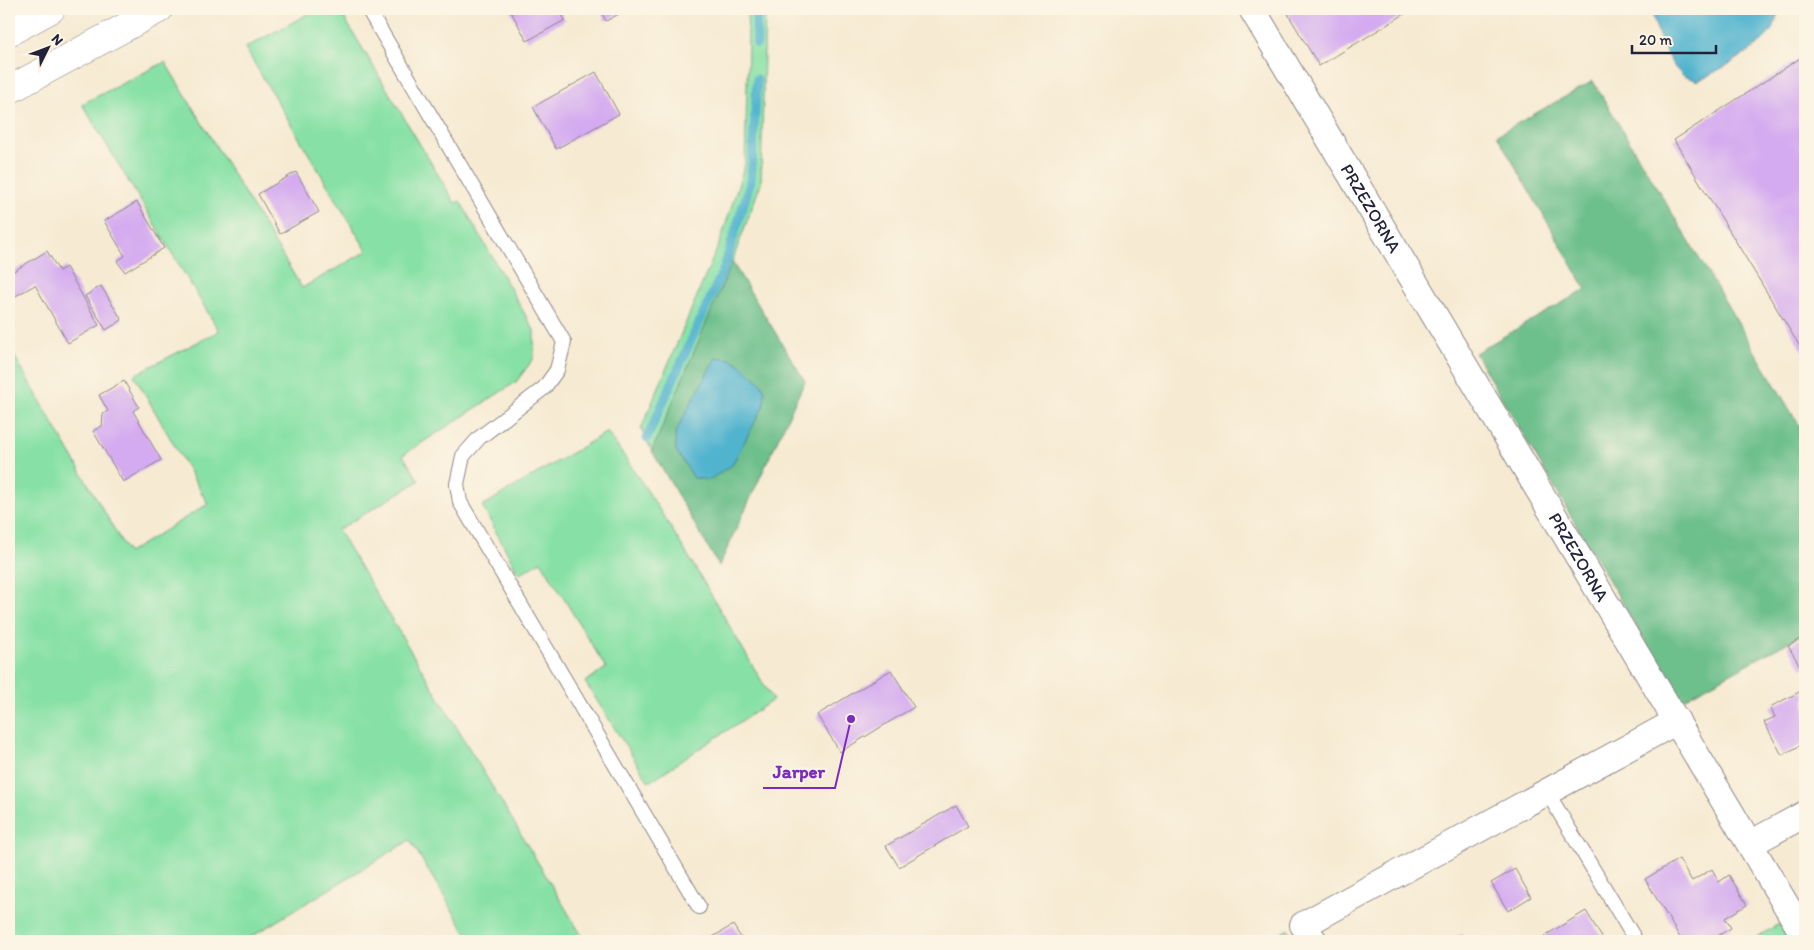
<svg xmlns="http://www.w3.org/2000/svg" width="1814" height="950" font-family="Itim,sans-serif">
<rect width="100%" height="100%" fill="#fcf5e5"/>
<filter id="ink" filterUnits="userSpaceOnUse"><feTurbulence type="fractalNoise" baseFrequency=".02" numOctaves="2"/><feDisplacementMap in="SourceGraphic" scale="10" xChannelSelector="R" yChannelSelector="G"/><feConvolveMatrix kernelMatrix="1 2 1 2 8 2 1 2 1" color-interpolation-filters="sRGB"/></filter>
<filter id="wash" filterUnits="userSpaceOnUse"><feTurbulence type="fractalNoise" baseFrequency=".0096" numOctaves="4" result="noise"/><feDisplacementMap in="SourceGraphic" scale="20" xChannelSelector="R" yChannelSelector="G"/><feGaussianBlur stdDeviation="1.12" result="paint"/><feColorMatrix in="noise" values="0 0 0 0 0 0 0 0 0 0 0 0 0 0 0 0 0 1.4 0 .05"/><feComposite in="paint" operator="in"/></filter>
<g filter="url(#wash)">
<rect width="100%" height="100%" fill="#f6ead2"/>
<g fill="#87e1a6" stroke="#548270">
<polygon points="317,9 339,9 455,203 460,201 534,330 534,358 516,382 403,455 419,481 338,530 585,941 471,941 410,840 244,941 9,941 9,347 128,553 208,504 134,375 219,331 82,104 165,62 302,288 367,251 245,48"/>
<polygon points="747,9 765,9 761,183 732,262 652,451 641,429 721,239 745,164 748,45"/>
<path d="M 607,432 C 669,517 719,610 773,700 L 649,782 L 585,682 L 606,668 L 541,561 L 519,574 L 482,506 Z"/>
<polygon points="1779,924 1790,941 1750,941"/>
</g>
<g fill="#6dbf8b" stroke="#487063">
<polygon points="1593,81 1805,435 1805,633 1680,701 1475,353 1586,289 1497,135"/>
<polygon points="732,262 805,381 719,566 652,451"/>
<polygon points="1288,929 1297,941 1265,941"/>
</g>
<g fill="#51b4cf" stroke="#3a6b85">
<path d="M 1659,9 L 1778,9 C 1780,42 1723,67 1698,81 C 1693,79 1684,77 1680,73 C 1667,61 1657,33 1653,16 Z"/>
<polygon points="716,357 731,359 740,364 761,383 765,391 764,405 732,465 709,480 694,478 676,451 675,433"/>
</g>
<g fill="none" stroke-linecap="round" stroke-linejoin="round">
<g stroke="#51b4cf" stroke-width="9">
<polyline points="756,9 757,44"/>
<polyline points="647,438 724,268 751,180 757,79"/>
</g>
</g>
<g id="blocks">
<g fill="#d4abf0">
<polygon points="513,9 559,9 565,20 527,41 510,10"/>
<polygon points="599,9 628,9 606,21"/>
<polygon points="1296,9 1413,9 1319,66 1288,14"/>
<polygon points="1805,55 1805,355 1674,140"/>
<polygon points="596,72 619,114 556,149 533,107"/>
<polygon points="296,172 319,212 280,234 258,194"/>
<polygon points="137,202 164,248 125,272 117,261 125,256 104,221"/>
<polygon points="47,251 59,271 66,267 99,325 68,343 35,285 12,298 9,292 9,274"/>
<polygon points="101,286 122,320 106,330 85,296"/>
<polygon points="124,381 139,407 133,411 161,460 123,482 93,431 102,426 103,414 108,411 99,395"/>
<polygon points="1805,636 1805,667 1802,669 1788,646"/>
<polygon points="891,670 914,707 840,752 817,715"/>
<polygon points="1803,690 1805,695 1805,743 1782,755 1764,722 1775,717 1770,707"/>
<polygon points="956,805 968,826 899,867 886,846"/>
<polygon points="1679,859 1692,881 1712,869 1719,882 1729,875 1747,905 1725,918 1731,928 1709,941 1697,941 1695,936 1686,941 1682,941 1645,879"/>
<polygon points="1515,869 1531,897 1508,911 1491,883"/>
<polygon points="1586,911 1604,941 1547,941 1544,936"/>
<polygon points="733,925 743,941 706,941"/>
<polygon points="1461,934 1465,941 1448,941"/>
</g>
</g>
</g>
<g filter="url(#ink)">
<use href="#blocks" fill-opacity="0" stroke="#8c8686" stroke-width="1"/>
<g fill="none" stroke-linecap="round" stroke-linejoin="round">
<g stroke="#8c8686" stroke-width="16">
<g id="service">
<polyline points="368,9 564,342 557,370 544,388 479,438 463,456 457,484 460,502 699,907"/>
<polyline points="1547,792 1636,941"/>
</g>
</g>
<g stroke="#8c8686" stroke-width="28">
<g id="minor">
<path id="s1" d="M 1252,9 L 1805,937"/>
<polyline points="1750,844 1805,814"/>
<polyline points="1314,941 1303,925 1677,721"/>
</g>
</g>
<g stroke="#8c8686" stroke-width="29">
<g id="primary">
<polyline points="9,32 51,9"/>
<polyline points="9,90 159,9"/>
</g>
</g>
<use href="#service" stroke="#fff" stroke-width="14"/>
<use href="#minor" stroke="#fff" stroke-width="26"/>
<use href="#primary" stroke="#fff" stroke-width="28"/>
</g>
</g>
<g text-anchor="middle" stroke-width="4.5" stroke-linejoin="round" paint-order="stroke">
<g font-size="18" fill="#22223b" stroke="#fcf5e5">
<text dy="6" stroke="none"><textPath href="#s1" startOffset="232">PRZEZORNA</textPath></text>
<text dy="6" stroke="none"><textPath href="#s1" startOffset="638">PRZEZORNA</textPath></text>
</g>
</g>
<path fill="none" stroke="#7b2cbf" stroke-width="2" d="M851 719L835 788H763"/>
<circle fill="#7b2cbf" stroke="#fcf5e5" stroke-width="2" cx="851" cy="719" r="5"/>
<g font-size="19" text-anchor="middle" font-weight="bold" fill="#7b2cbf" stroke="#fcf5e5" stroke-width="4.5" stroke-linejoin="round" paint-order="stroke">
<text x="799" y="778">Jarper</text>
</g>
<rect width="1814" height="950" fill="none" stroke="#fcf5e5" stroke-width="30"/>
<g transform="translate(48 48) rotate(48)" stroke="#fcf5e5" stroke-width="4" paint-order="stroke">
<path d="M0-4L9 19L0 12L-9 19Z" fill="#22223b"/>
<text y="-8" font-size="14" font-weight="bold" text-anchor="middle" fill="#22223b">N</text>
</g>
<path d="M1632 45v8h84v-8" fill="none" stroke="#22223b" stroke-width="2.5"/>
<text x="1639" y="45" font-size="15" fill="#22223b" stroke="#fcf5e5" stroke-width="4" paint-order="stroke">20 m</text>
</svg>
